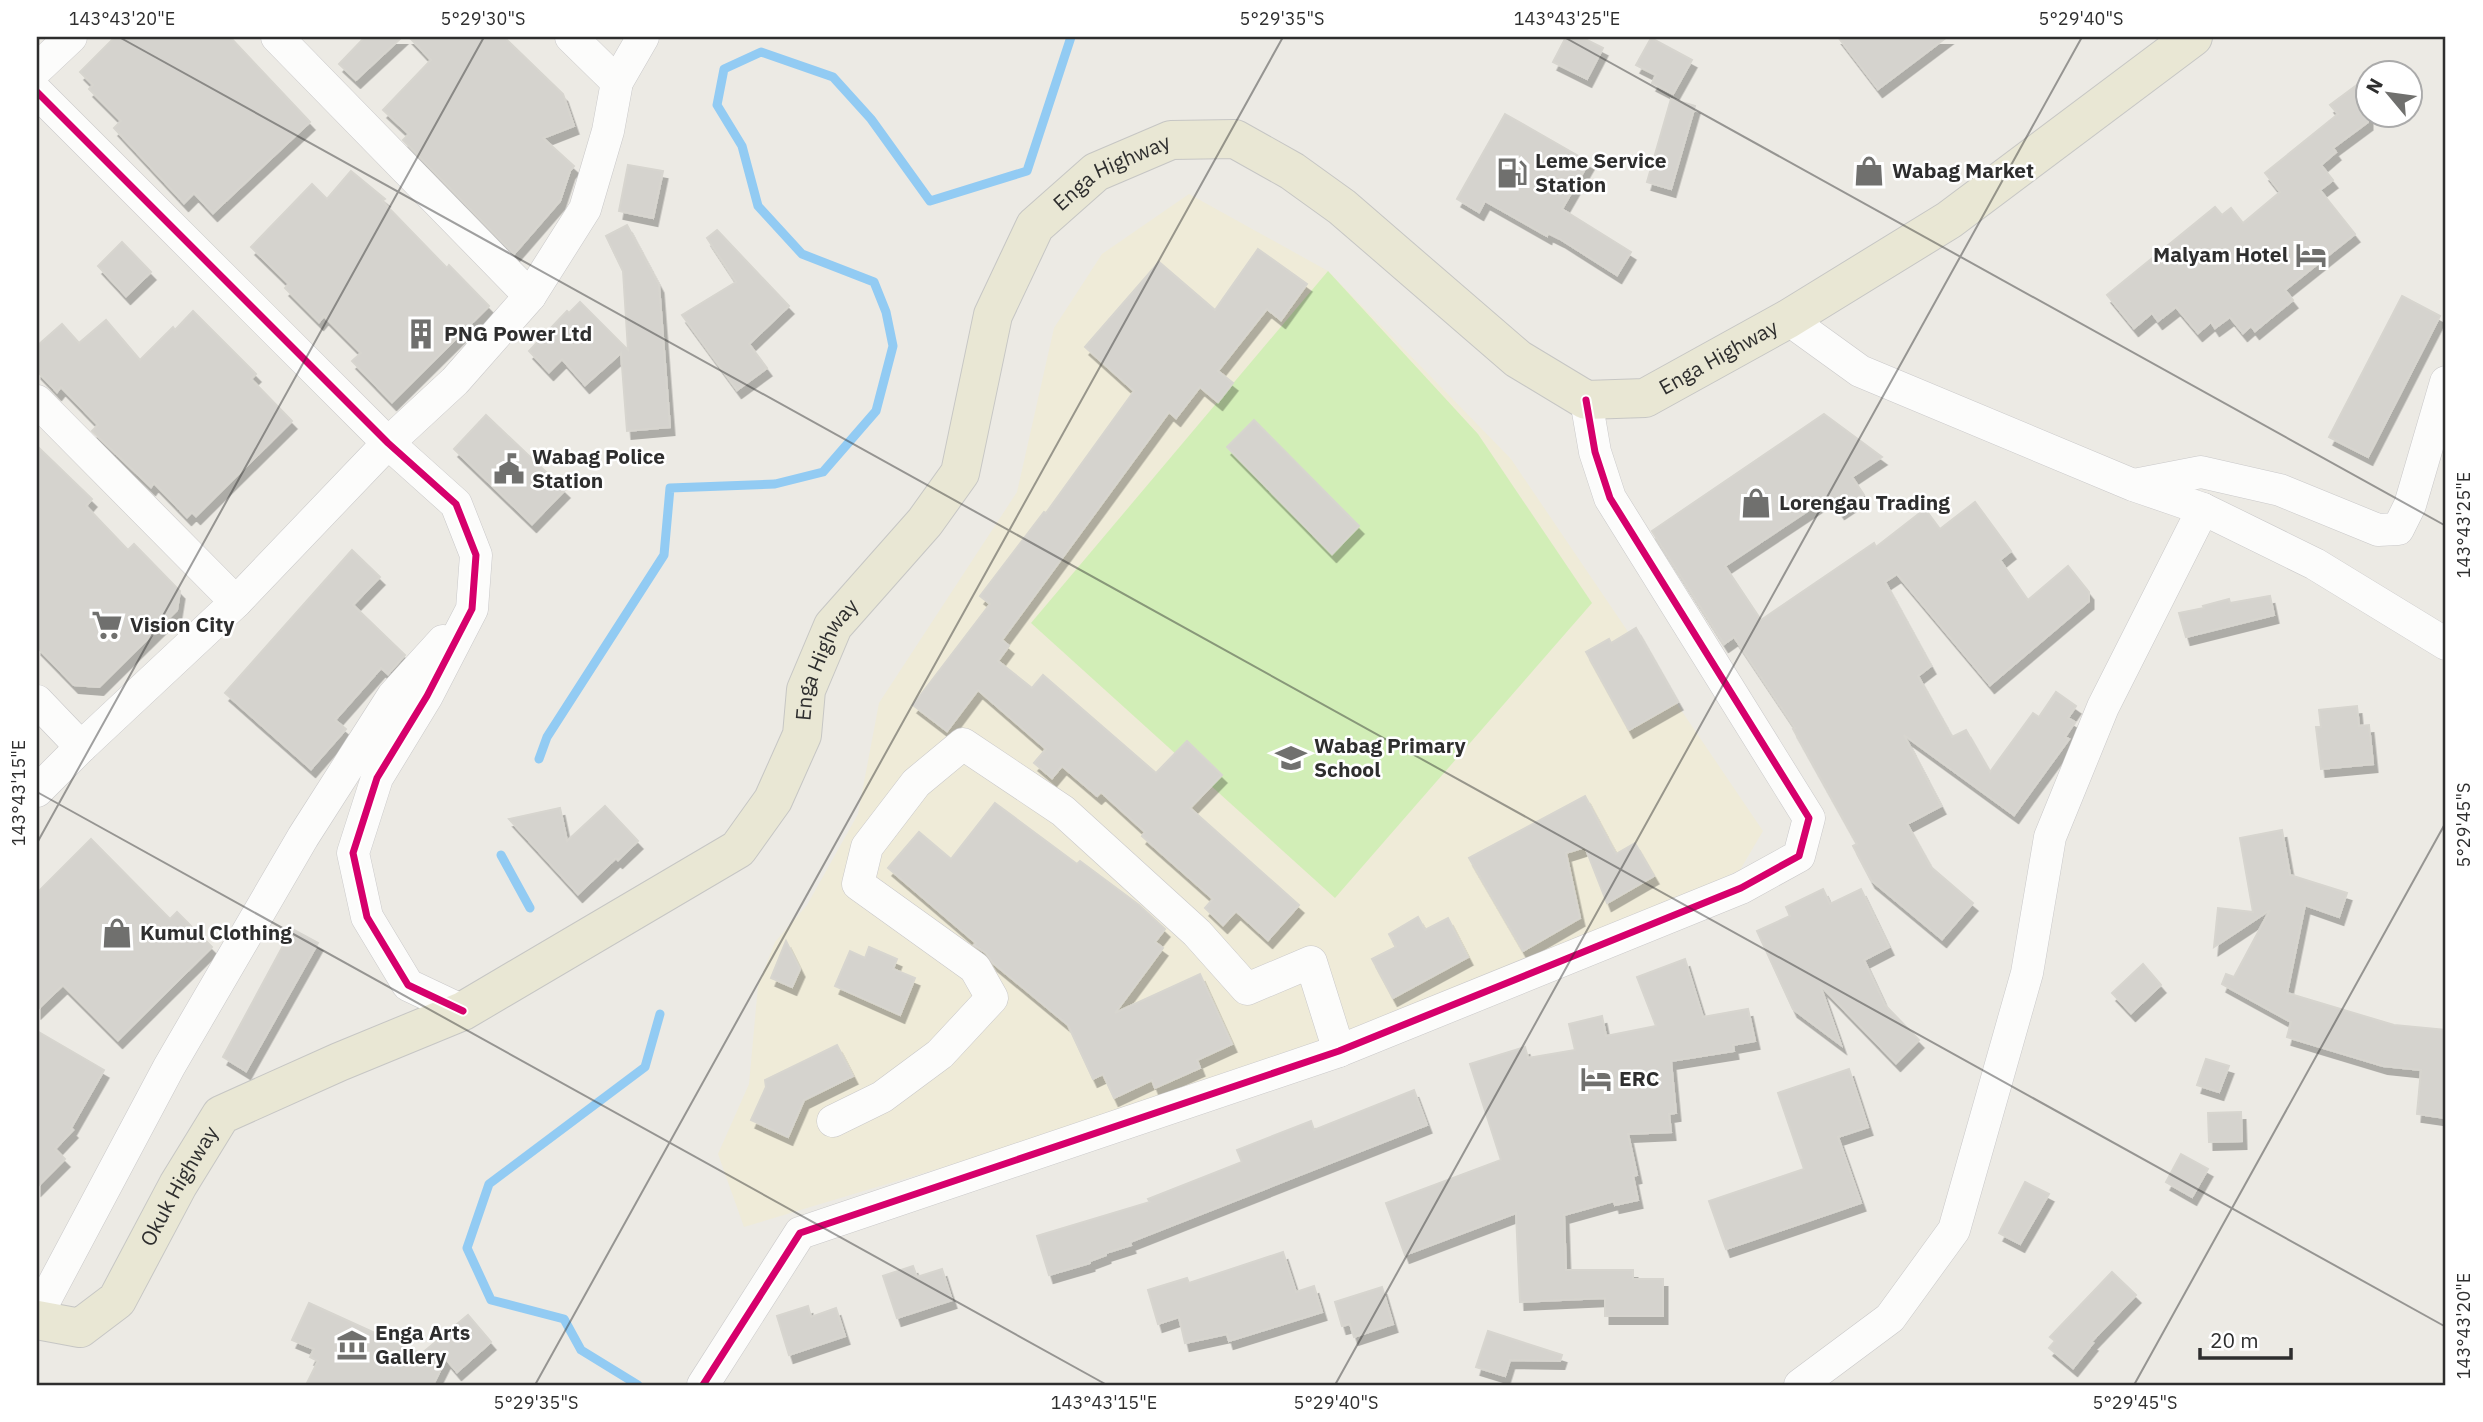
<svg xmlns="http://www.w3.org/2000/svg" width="2483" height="1422" font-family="'IBM Plex Sans',sans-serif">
<defs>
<filter id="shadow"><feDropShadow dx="4.5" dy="8" stdDeviation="0" flood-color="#0004"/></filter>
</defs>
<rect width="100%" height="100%" fill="#eceae4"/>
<polygon fill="#efebd8" points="1189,194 1328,271 1511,459 1763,831 1740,870 1487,984 1270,1069 744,1227 718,1154 749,1084 758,986 775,942 807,905 858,814 879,703 1017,492 1054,328 1102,254"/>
<polygon fill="#d2eeb7" points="1328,271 1478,434 1592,603 1335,898 1031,623"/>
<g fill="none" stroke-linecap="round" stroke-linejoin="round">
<g stroke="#92cbf3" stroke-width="9">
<polyline points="539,759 547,737 664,555 670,488 775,484 823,472 876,411 893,346 886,312 874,282 802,254 758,206 742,146 717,105 724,69 761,52 833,77 871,119 930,201 1027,171 1071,37"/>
<polyline points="501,855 530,908"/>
<polyline points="638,1385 581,1350 564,1319 491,1300 467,1248 489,1184 645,1067 660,1014"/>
</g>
</g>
<g fill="#d5d3ce" stroke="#d7d5cf" stroke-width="2" filter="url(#shadow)">
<polygon points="115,37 230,37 310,122 213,213 194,193 184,203 114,128 121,121 89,89 93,85 80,72"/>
<polygon points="365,37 402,37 356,80 339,64"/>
<polygon points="409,37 504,37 563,94 574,126 543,138 574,166 570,171 560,201 514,254 403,140 409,134 383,110 431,60"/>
<polygon points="1566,37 1581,37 1603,48 1587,79 1553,62"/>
<polygon points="1838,37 1947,37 1878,89"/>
<polygon points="1651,38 1692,60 1673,94 1652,83 1656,75 1636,65"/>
<polygon points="2357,85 2368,99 2368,122 2333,148 2336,152 2321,165 2333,180 2320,190 2355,234 2285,290 2293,300 2255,331 2251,326 2243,333 2230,317 2215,328 2211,322 2198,333 2176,307 2158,321 2152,313 2134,328 2107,295 2215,207 2222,215 2231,208 2243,223 2280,192 2265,173 2338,114 2330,105"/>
<polygon points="1671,99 1695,106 1671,189 1647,182"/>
<polygon points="1505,114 1589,162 1562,209 1631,252 1617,275 1560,239 1548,233 1547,236 1485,201 1479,212 1457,199"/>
<polygon points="628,165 663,171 653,218 619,211"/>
<polygon points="351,171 385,199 382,201 447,268 449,265 489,306 392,402 352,361 361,353 324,316 319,322 285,288 289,284 251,247 312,184 327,199"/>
<polygon points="627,225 659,285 670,427 627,431 621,353 585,385 562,359 549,372 529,351 567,311 569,313 580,302 628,350 623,271 606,236"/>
<polygon points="717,230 789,306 749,344 767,368 737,390 682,315 736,282 707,238"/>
<polygon points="122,242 151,272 126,296 98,266"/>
<polygon points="1258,249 1307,284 1281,320 1267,309 1218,371 1233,383 1218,402 1200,387 1176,418 1169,412 1002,640 1009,646 998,661 1032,688 1043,675 1156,773 1187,741 1222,775 1190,808 1299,905 1268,940 1236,911 1223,925 1205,908 1213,899 1142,836 1145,832 1101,792 1097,796 1062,766 1052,778 1034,763 1046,749 978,690 947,731 913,705 990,604 980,596 1044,512 1046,513 1134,391 1085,347 1159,262 1215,310"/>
<polygon points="2402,296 2440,316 2368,457 2329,437"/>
<polygon points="193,311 256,374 251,379 292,421 196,516 192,512 187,517 154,483 151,487 92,431 98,425 61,387 57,392 37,371 37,346 62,324 79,343 106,320 140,360 173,327 175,330"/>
<polygon points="1824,414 1882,457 1852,477 1864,495 1840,511 1830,496 1725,566 1761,620 1874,543 1876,547 1925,509 1940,529 1975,502 2011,551 2000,560 2028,600 2068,566 2089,592 2089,601 1990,685 1897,574 1885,582 1931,666 1918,676 1952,737 1966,730 1990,772 2033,713 2039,717 2056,692 2076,706 2068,718 2075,722 2065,737 2069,739 2014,815 1904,735 1941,806 1907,824 1931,867 1973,903 1942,939 1871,880 1853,846 1857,844 1793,729 1795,728 1734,637 1724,644 1652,531"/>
<polygon points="486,415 565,490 532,524 454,449"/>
<polygon points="1254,420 1359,526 1332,554 1227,447"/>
<polygon points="37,446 92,499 86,506 128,550 134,544 180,591 177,610 99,687 74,685 37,647"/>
<polygon points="352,550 380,577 353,605 405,655 388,674 381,668 335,720 346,729 311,769 225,693"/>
<polygon points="2270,596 2274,615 2186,637 2179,613 2204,608 2203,606 2229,599 2230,603"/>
<polygon points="1636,628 1678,702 1629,730 1586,652 1609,639 1611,643"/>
<polygon points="2357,706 2359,726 2369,725 2373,764 2321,769 2316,727 2321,727 2319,710"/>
<polygon points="1585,796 1616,854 1635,843 1654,876 1607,903 1585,847 1566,853 1580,918 1523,951 1469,858"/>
<polygon points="995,803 1077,864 1080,861 1139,905 1165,929 1155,942 1163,948 1115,1013 1200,974 1232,1044 1197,1060 1200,1068 1155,1088 1152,1080 1114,1098 1103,1074 1093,1079 1068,1025 993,963 986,953 974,945 976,943 888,868 919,832 951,859"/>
<polygon points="605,806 638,841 618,860 616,858 578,894 509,819 560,808 567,841"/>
<polygon points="2282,830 2290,875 2347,893 2339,917 2305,905 2287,993 2394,1025 2446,1030 2446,1118 2417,1114 2421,1070 2383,1066 2287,1037 2291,1022 2222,984 2226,974 2234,977 2270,910 2214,947 2218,908 2253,912 2240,838"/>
<polygon points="91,839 170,919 177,912 212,947 118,1040 63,985 37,1010 37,893"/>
<polygon points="1823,889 1830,904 1861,889 1889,947 1864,960 1885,1005 1919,1040 1896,1063 1820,985 1841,1045 1793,1009 1757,931 1790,916 1786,907"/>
<polygon points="1418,917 1425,930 1448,918 1468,957 1393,998 1372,959 1396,947 1389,934"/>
<polygon points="292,929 318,943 246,1071 223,1057"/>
<polygon points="786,941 800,969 792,987 771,978"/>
<polygon points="869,947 897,959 893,969 915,978 900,1015 835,986 850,951 865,958"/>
<polygon points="1685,959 1703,1017 1748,1009 1755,1041 1733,1045 1734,1051 1671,1061 1676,1113 1669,1114 1671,1132 1628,1134 1637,1175 1633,1176 1638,1200 1615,1205 1614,1201 1564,1215 1566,1270 1633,1270 1633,1279 1663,1279 1663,1316 1605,1316 1605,1298 1520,1302 1516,1213 1405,1255 1386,1203 1501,1160 1470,1064 1525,1047 1528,1058 1575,1050 1569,1024 1602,1016 1606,1036 1656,1026 1637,977"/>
<polygon points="2143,964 2161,985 2131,1013 2112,993"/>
<polygon points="37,1031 104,1070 71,1128 73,1130 55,1149 65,1159 37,1187"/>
<polygon points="837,1045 853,1076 804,1100 788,1137 751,1120 766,1087 765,1080"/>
<polygon points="2206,1059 2229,1066 2219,1092 2197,1085"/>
<polygon points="1849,1069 1868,1127 1838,1137 1861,1203 1726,1249 1709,1201 1804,1169 1778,1093"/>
<polygon points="1414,1090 1427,1125 1130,1242 1131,1245 1106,1253 1106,1255 1090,1261 1090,1263 1049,1275 1037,1236 1150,1202 1148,1199 1242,1162 1237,1150 1311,1121 1314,1130"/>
<polygon points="2241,1112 2242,1141 2209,1142 2208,1113"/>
<polygon points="2181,1154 2208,1169 2192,1197 2166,1182"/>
<polygon points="2025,1182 2049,1194 2020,1244 1999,1233"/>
<polygon points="1283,1252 1296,1292 1314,1286 1322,1312 1229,1341 1227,1334 1185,1343 1179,1317 1158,1324 1148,1290 1187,1278 1189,1283"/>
<polygon points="913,1266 917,1277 942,1269 952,1300 897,1318 883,1276"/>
<polygon points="2112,1272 2136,1295 2091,1342 2093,1343 2073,1368 2049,1348 2055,1341 2050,1337"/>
<polygon points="1382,1287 1393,1324 1354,1337 1350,1324 1342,1326 1335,1302"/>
<polygon points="309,1303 421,1354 468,1315 491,1342 457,1372 446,1359 433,1385 306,1385 318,1361 310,1357 314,1349 292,1340"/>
<polygon points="808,1306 811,1317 836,1308 845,1336 789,1355 777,1316"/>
<polygon points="1488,1331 1562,1355 1560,1361 1510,1360 1505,1376 1476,1367"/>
</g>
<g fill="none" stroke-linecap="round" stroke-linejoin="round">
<g stroke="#c9c8c9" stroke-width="33">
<g id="minor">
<polyline points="277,37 530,296"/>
<polyline points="571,37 617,82"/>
<polyline points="37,69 71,37"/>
<polyline points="37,92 388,443 456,504 476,555 472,609 427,696 377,778 353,853 367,917 408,985 463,1011"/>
<polyline points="1788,319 1860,371 2133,485 2203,509 2315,564 2446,644"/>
<polyline points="37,401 236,602"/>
<polyline points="2134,485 2201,472 2280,490 2378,530 2398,529 2410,505 2446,382"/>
<polyline points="37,701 81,747"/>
<polyline points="37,791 81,747 236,602 388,443 455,381 530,296 585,209 608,131 617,82 643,37"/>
<polyline points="833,1121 882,1097 940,1054 992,998 975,968 858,884 867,847 916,783 963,744 1063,811 1197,933 1247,989 1311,962 1339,1051"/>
<polyline points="37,1315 169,1067 303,837 393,696 443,641"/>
<polyline points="703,1385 800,1233 1339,1051 1741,888 1799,856 1809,818 1610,498 1595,452 1586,400"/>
<polyline points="1800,1385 1890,1318 1954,1230 2027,973 2050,837 2103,707 2203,509"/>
</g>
</g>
<g stroke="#c6c6c4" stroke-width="40">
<g id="major">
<path id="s1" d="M 37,1320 L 80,1328 L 117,1300 L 178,1185 L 221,1115 L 339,1062 L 463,1011 L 738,849 L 773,800 L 802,735 L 806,690 L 833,626 L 925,522 L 960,473 L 993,315 L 1035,226 L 1096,172 L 1171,140 L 1235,139 L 1292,171 L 1342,207 L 1518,359 L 1586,400 L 1645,398 L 1788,319 L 1949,220 L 2193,37"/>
</g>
</g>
<use href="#minor" stroke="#fcfcfb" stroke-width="32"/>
<use href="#major" stroke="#e9e7d4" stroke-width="38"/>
<g stroke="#fff" stroke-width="11">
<g id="cycleway">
<polyline points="37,92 388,443 456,504 476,555 472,609 427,696 377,778 353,853 367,917 408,985 463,1011"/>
<polyline points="703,1385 800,1233 1339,1051 1741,888 1799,856 1809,818 1610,498 1595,452 1586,400"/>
</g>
</g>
<use href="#cycleway" stroke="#d6006c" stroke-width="7"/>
</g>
<path fill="none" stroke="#2e2e2e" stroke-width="2" stroke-opacity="0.45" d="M 119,37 L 2446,1327M 1564,37 L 2446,526M 37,792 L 1107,1385M 37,843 L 484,37M 535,1385 L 1283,37M 1335,1385 L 2082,37M 2134,1385 L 2446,822"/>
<defs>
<g id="shop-bare" transform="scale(2.415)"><path d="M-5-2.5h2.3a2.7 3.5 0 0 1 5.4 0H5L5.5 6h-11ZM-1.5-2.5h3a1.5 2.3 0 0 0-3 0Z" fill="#70706e" stroke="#fff" stroke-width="2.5" paint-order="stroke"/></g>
<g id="fuel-bare" transform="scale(2.415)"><path d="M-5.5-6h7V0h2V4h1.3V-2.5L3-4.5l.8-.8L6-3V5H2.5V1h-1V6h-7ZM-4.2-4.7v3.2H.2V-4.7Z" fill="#70706e" stroke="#fff" stroke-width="2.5" paint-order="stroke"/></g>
<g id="hotel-bare" transform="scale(2.415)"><path d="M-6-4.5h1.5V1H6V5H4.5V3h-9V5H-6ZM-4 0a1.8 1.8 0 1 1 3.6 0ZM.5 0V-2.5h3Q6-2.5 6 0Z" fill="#70706e" stroke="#fff" stroke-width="2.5" paint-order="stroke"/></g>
<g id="building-bare" transform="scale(2.415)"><path d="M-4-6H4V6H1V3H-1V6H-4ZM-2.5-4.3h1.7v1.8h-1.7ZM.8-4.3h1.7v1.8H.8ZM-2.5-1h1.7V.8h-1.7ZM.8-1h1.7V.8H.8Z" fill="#70706e" stroke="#fff" stroke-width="2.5" paint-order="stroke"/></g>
<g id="civic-bare" transform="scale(2.415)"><path d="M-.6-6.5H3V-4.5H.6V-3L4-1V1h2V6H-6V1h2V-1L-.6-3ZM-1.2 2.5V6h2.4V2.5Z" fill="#70706e" stroke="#fff" stroke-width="2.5" paint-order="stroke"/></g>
<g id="supermarket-bare" transform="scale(2.415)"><path d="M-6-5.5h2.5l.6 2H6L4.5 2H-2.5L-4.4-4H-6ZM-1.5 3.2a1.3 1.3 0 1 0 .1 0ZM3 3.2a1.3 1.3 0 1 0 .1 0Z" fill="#70706e" stroke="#fff" stroke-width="2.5" paint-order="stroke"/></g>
<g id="school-bare" transform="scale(2.415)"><path d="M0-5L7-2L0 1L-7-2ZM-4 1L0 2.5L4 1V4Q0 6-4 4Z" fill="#70706e" stroke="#fff" stroke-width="2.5" paint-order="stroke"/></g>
<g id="museum-bare" transform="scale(2.415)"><path d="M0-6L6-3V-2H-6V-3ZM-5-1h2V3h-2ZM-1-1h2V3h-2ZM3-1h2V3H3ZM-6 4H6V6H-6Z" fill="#70706e" stroke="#fff" stroke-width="2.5" paint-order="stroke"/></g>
</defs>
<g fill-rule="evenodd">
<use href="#shop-bare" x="1869" y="171"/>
<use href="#fuel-bare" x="1512" y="173"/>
<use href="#hotel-bare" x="2311" y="255"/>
<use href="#building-bare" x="421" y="334"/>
<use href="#civic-bare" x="509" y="469"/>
<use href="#shop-bare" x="1756" y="503"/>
<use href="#supermarket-bare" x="107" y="625"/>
<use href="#school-bare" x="1291" y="758"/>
<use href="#shop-bare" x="117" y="933"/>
<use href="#hotel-bare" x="1596" y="1079"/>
<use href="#museum-bare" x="352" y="1345"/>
</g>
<g text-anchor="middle" stroke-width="5" stroke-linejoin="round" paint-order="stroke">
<g font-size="21" font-weight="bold" fill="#2e2e2e" stroke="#fff" text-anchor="start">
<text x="1535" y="168">Leme Service<tspan x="1535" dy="24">Station</tspan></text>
<text x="1892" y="178">Wabag Market</text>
<text x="2288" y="262" text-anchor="end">Malyam Hotel</text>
<text x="444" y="341">PNG Power Ltd</text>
<text x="532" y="464">Wabag Police<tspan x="532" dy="24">Station</tspan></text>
<text x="1779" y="510">Lorengau Trading</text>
<text x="130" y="632">Vision City</text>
<text x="1314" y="753">Wabag Primary<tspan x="1314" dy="24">School</tspan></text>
<text x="140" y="940">Kumul Clothing</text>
<text x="1619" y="1086">ERC</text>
<text x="375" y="1340">Enga Arts<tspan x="375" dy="24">Gallery</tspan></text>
</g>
<g font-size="21" fill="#2e2e2e" stroke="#fff">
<text dy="7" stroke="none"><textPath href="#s1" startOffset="1685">Enga Highway</textPath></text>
<text dy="7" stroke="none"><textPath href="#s1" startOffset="2399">Enga Highway</textPath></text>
<text dy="7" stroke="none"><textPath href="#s1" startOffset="1097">Enga Highway</textPath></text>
<text dy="7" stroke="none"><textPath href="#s1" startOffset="220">Okuk Highway</textPath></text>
</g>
</g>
<rect width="2483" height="1422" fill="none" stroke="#ffffff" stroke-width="77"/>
<g transform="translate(2389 94) rotate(299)"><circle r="33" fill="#ffffff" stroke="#ababab" stroke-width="2"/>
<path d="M0-5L12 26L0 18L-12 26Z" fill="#70706e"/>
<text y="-10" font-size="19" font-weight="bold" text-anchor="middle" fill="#2e2e2e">N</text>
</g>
<path d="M2200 1348v10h91v-10" fill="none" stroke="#2e2e2e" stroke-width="3.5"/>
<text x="2210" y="1348" font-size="21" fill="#2e2e2e" stroke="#ffffff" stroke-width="5" paint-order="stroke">20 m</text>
<rect x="38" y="38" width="2406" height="1346" fill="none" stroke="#2e2e2e" stroke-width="2.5"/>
<g font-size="18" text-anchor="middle" fill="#2e2e2e">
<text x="122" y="25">143°43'20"E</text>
<text x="483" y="25">5°29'30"S</text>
<text x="1282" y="25">5°29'35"S</text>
<text x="1567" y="25">143°43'25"E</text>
<text x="2081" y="25">5°29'40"S</text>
<text transform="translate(2464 525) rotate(-90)" y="6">143°43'25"E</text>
<text transform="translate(19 793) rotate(-90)" y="6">143°43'15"E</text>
<text transform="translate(2464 825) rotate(-90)" y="6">5°29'45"S</text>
<text transform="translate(2464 1326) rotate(-90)" y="6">143°43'20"E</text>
<text x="536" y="1409">5°29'35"S</text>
<text x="1104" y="1409">143°43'15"E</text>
<text x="1336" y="1409">5°29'40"S</text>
<text x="2135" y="1409">5°29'45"S</text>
</g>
</svg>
